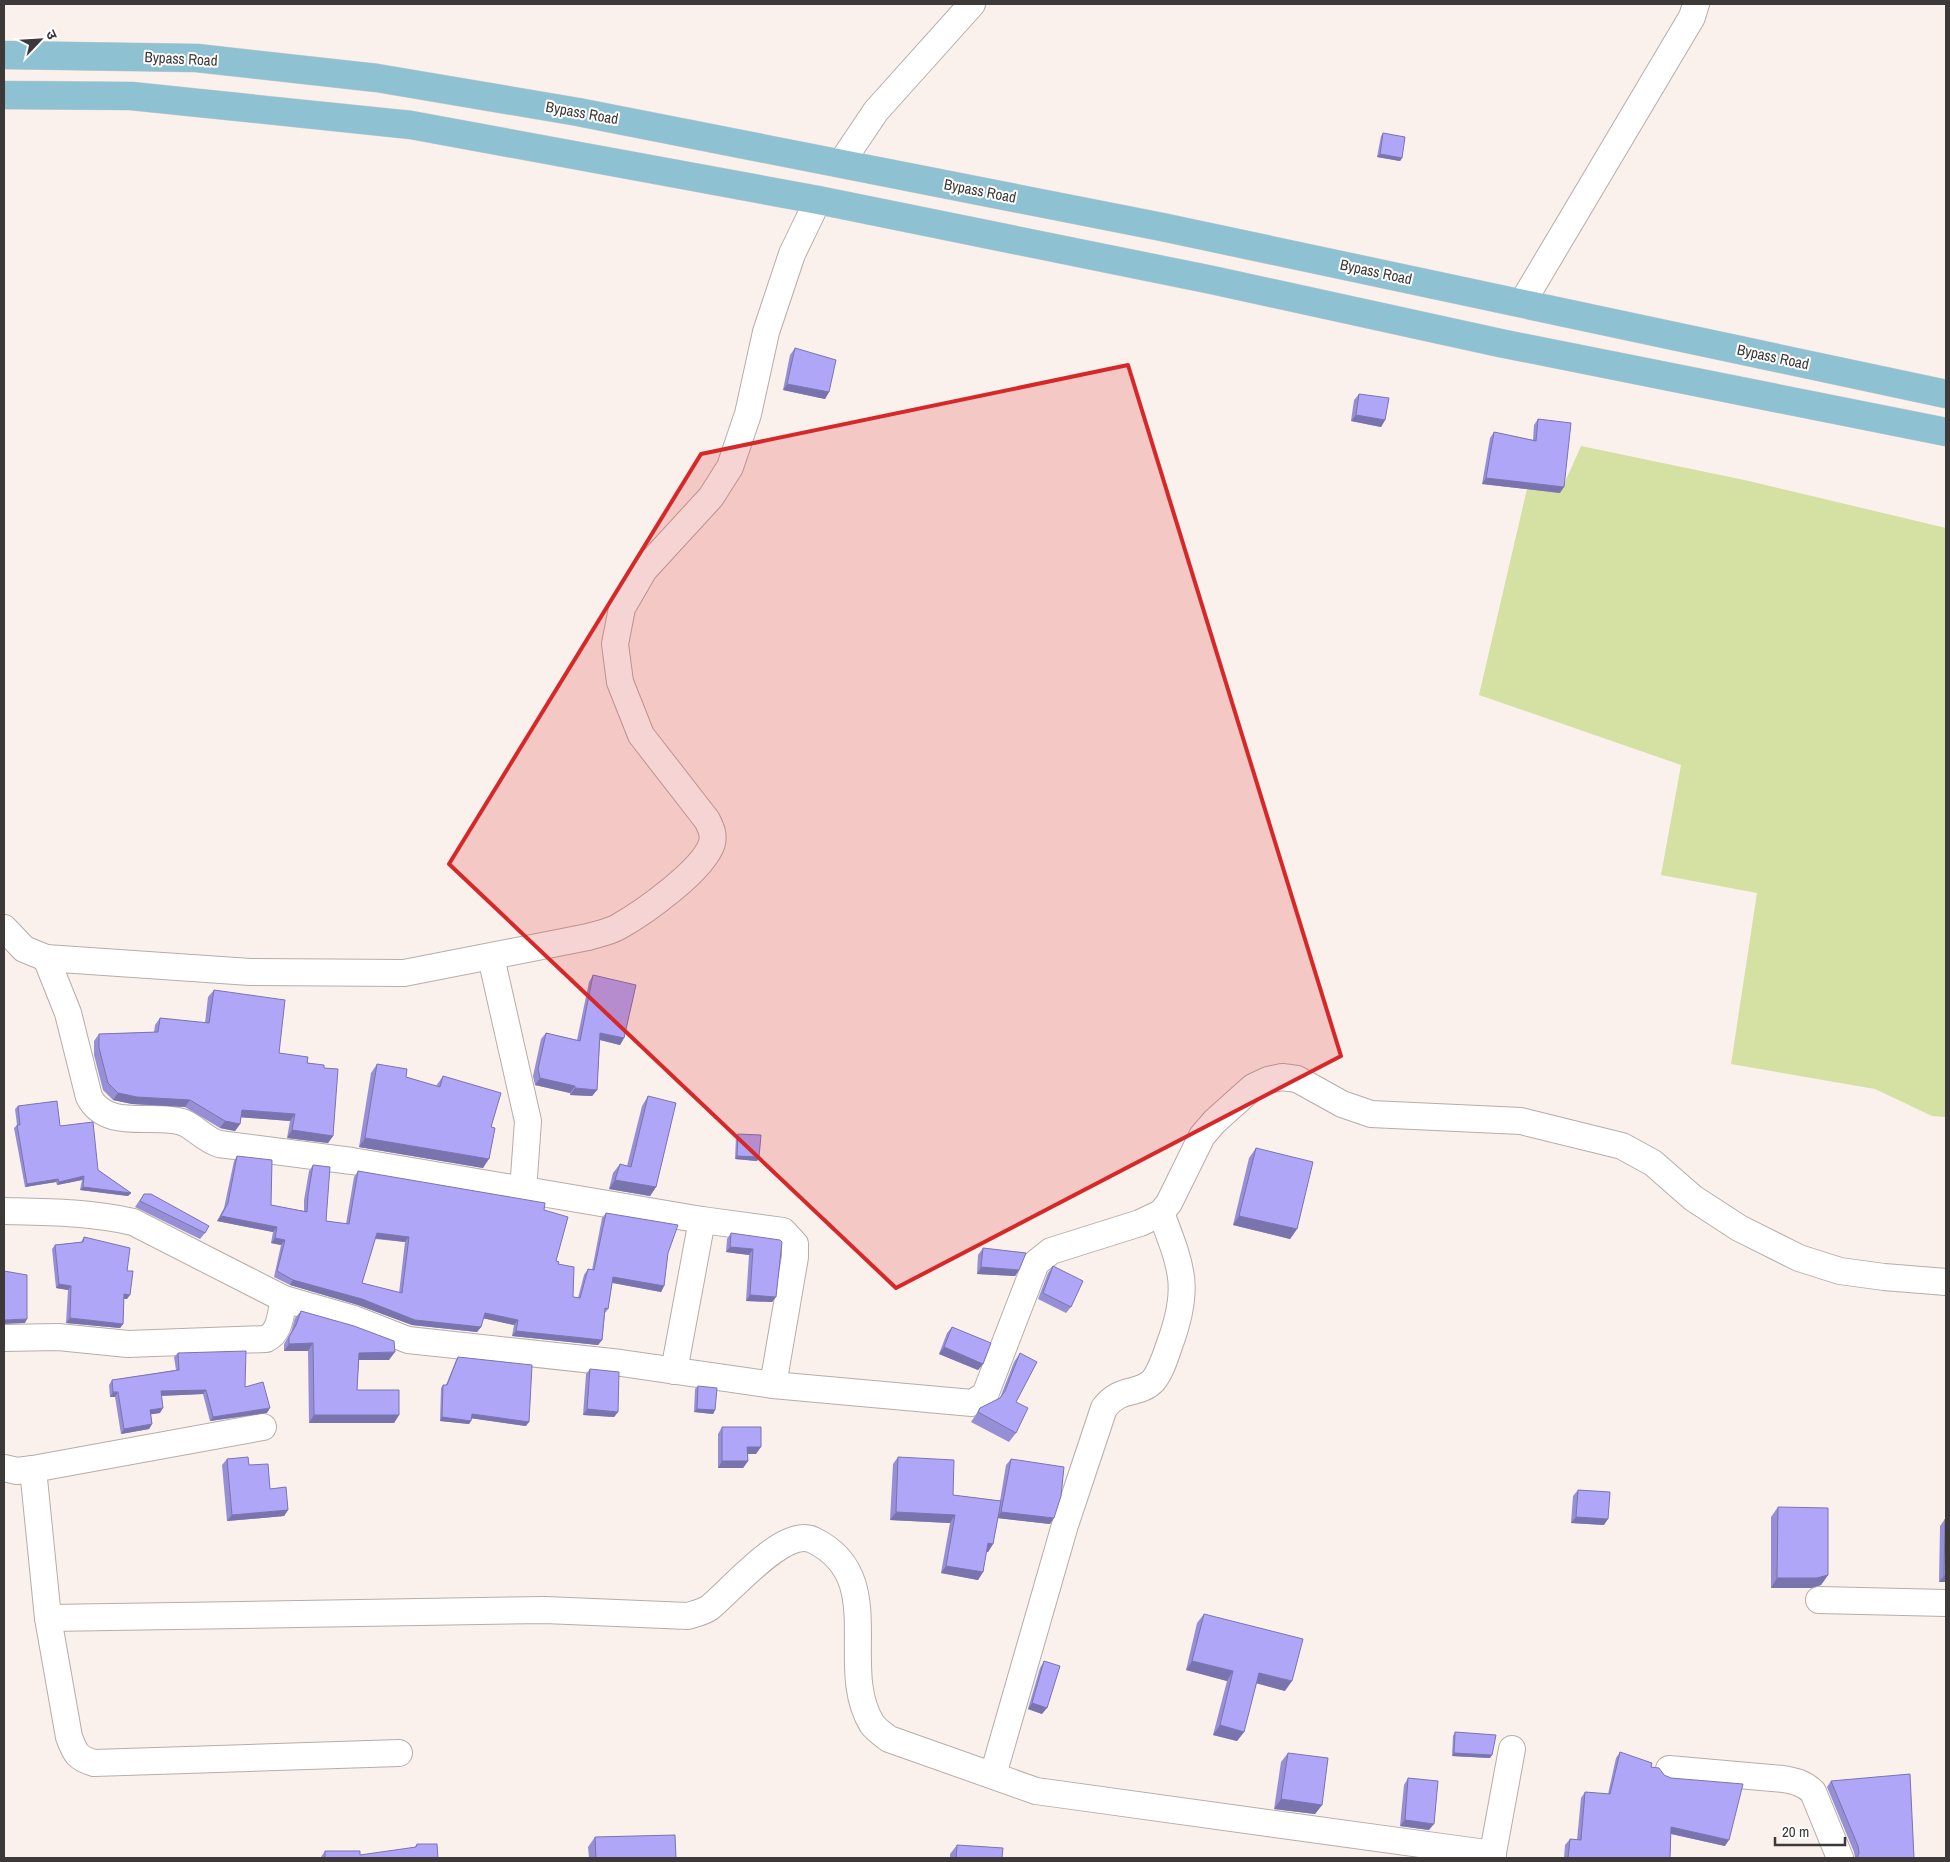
<svg xmlns="http://www.w3.org/2000/svg" width="1950" height="1862" font-family="'Archivo Narrow','Noto Sans Devanagari',sans-serif">
<rect width="100%" height="100%" fill="#faf1ed"/>
<polygon fill="#d5e0a3" points="1581,446 1749,481 1946,528 1946,1117 1932,1116 1875,1089 1731,1064 1757,893 1661,875 1681,765 1479,695 1527,489 1560,493"/>
<g fill="none" stroke-linecap="round" stroke-linejoin="round">
<g stroke="#b6adaa" stroke-width="28">
<g id="minor">
<polyline points="841,163 876,111 972,4"/>
<polyline points="1522,303 1692,17 1696,4"/>
<path d="M 4,928 L 24,949 L 46,958 L 250,972 L 404,973 L 588,937 C 598,934 609,932 618,927 C 643,913 704,870 712,843 C 714,834 711,828 707,820 L 641,735 L 620,682 L 615,644 L 622,608 L 644,570 L 711,497 L 730,467 L 748,414 L 766,332 L 792,254 L 818,200"/>
<polyline points="491,957 528,1121 523,1191"/>
<path d="M 46,958 L 68,1013 L 89,1097 C 107,1131 151,1113 182,1122 C 193,1125 203,1139 219,1144 L 352,1161 L 702,1220 L 783,1231 L 795,1244 L 795,1257 L 773,1385"/>
<path d="M 4,1211 C 47,1212 90,1212 133,1222 L 284,1299 L 354,1319 L 408,1340 L 621,1363 L 773,1385 L 972,1403 L 985,1395 L 1036,1263 L 1051,1251 L 1140,1223 L 1161,1213 L 1169,1203 L 1202,1136 L 1215,1121 L 1253,1087 L 1268,1080 L 1282,1077 L 1297,1079 L 1342,1104 L 1371,1114 L 1521,1121 L 1622,1146 L 1653,1163 L 1693,1198 L 1739,1228 L 1799,1258 L 1840,1271 L 1884,1277 L 1946,1282"/>
<path d="M 4,1338 L 58,1337 L 128,1344 L 266,1339 C 281,1332 280,1314 284,1299"/>
<polyline points="674,1371 702,1220"/>
<polyline points="4,1468 17,1471 33,1469 263,1427"/>
<path d="M 33,1469 L 48,1618 L 69,1737 C 75,1753 77,1758 94,1763 L 399,1753"/>
<polyline points="1819,1600 1946,1603"/>
<path d="M 48,1618 L 545,1610 L 688,1616 C 694,1614 703,1612 709,1608 C 730,1592 784,1526 813,1540 C 890,1577 836,1666 872,1724 C 876,1730 884,1735 889,1739 L 1036,1791 L 1493,1854"/>
<path d="M 1669,1769 L 1783,1779 C 1795,1781 1804,1783 1813,1792 L 1840,1858"/>
<path d="M 993,1775 L 1065,1525 L 1104,1408 C 1121,1386 1138,1396 1153,1381 C 1161,1371 1165,1358 1169,1346 C 1191,1288 1182,1268 1161,1213"/>
<polyline points="1492,1858 1512,1749"/>
</g>
</g>
<g stroke="#d0cfcf" stroke-width="29">
<g id="major">
<polyline points="4,55 197,58 377,78 578,112 1162,227 1946,394"/>
<polyline points="4,95 131,96 411,125 818,200 1212,280 1500,343 1946,432"/>
</g>
</g>
<use href="#minor" stroke="#fff" stroke-width="26"/>
<use href="#major" stroke="#8ec1d1" stroke-width="28"/>
</g>
<g fill="#968fd5" fill-rule="evenodd">
<polygon points="1383,133 1402,158 1400,161 1377,157 1381,136"/>
<polygon points="795,348 829,392 825,399 783,390 790,355"/>
<polygon points="1359,394 1385,420 1381,427 1351,421 1354,400"/>
<polygon points="1538,419 1560,493 1482,484 1490,438 1494,432 1533,440 1534,425"/>
<polygon points="593,975 624,1038 620,1045 600,1040 597,1090 592,1096 570,1095 570,1093 535,1085 533,1076 541,1039 546,1033 577,1040 589,982"/>
<polygon points="214,990 279,1053 324,1068 333,1136 328,1143 287,1138 290,1121 241,1117 240,1124 235,1131 220,1128 185,1107 132,1104 113,1100 103,1090 94,1055 94,1041 99,1034 154,1032 155,1025 160,1018 205,1023 208,997"/>
<polygon points="377,1064 406,1077 436,1086 443,1076 491,1127 483,1168 359,1147 371,1073"/>
<polygon points="648,1096 656,1187 650,1196 609,1189 613,1173 620,1164 627,1166 642,1106"/>
<polygon points="18,1106 60,1126 98,1170 131,1193 128,1196 80,1190 82,1180 57,1185 56,1182 25,1187 14,1128 17,1125 15,1109"/>
<polygon points="738,1134 759,1157 757,1161 735,1159 736,1137"/>
<polygon points="1256,1148 1297,1229 1290,1239 1233,1225 1249,1158"/>
<path d="M 237,1156 L 271,1205 L 304,1211 L 304,1200 L 309,1171 L 313,1165 L 326,1221 L 346,1224 L 354,1177 L 358,1171 L 544,1210 L 556,1261 L 558,1264 L 573,1297 L 578,1298 L 584,1275 L 588,1269 L 592,1270 L 602,1218 L 606,1213 L 668,1253 L 664,1286 L 661,1292 L 612,1283 L 608,1309 L 605,1313 L 602,1340 L 598,1345 L 512,1336 L 514,1325 L 483,1318 L 481,1327 L 477,1332 L 412,1325 L 358,1305 L 290,1285 L 274,1277 L 281,1245 L 271,1243 L 273,1232 L 217,1221 L 224,1208 L 234,1161 ZM 375,1239 L 405,1242 L 399,1293 L 362,1283 Z"/>
<polygon points="144,1194 205,1233 200,1239 135,1207"/>
<polygon points="731,1233 782,1242 776,1297 772,1302 746,1301 749,1255 726,1252 727,1239"/>
<polygon points="84,1237 127,1271 127,1299 124,1299 123,1324 120,1328 66,1323 68,1290 56,1288 52,1249 55,1245 81,1242"/>
<polygon points="983,1248 1019,1270 1015,1276 977,1274 978,1255"/>
<polygon points="1053,1266 1071,1307 1066,1313 1038,1299 1048,1273"/>
<polygon points="301,1311 389,1360 359,1360 357,1390 399,1415 394,1423 309,1423 308,1351 284,1351 284,1344 291,1332 295,1318"/>
<polygon points="952,1327 983,1364 978,1370 939,1354 947,1333"/>
<polygon points="178,1353 245,1387 267,1413 210,1421 203,1394 161,1396 160,1413 151,1414 152,1424 149,1429 121,1434 115,1397 110,1397 109,1385 112,1380 176,1370 174,1357"/>
<polygon points="1020,1353 1016,1402 1016,1433 1009,1442 971,1422 980,1408 1000,1398 1014,1362"/>
<polygon points="458,1357 526,1426 471,1418 469,1424 440,1421 441,1388 443,1385 446,1385 456,1360"/>
<polygon points="590,1369 618,1412 614,1417 583,1415 586,1374"/>
<polygon points="698,1386 715,1410 713,1414 694,1412 695,1389"/>
<polygon points="722,1427 756,1454 748,1454 748,1461 743,1468 718,1468 718,1434"/>
<polygon points="898,1457 953,1495 1000,1501 1006,1465 1011,1459 1050,1524 998,1518 993,1544 988,1552 986,1552 983,1572 978,1580 941,1573 950,1523 890,1520 893,1464"/>
<polygon points="227,1459 249,1465 288,1510 284,1516 227,1521 222,1465"/>
<polygon points="1578,1490 1604,1525 1571,1523 1573,1496"/>
<polygon points="1778,1507 1828,1575 1821,1585 1811,1588 1771,1588 1771,1517"/>
<polygon points="1945,1519 1946,1519 1946,1582 1939,1582 1940,1526"/>
<polygon points="1204,1614 1285,1691 1256,1683 1244,1732 1237,1741 1213,1735 1227,1681 1186,1670 1197,1623"/>
<polygon points="1044,1661 1042,1714 1028,1709 1040,1668"/>
<polygon points="1455,1732 1490,1758 1452,1756 1453,1736"/>
<polygon points="1620,1752 1651,1767 1664,1775 1725,1846 1671,1834 1670,1858 1564,1858 1565,1845 1570,1839 1577,1840 1581,1798 1585,1792 1608,1794 1616,1758"/>
<polygon points="1288,1753 1322,1805 1315,1814 1274,1809 1281,1762"/>
<polygon points="1408,1778 1429,1830 1400,1826 1404,1785"/>
<polygon points="1831,1781 1914,1858 1855,1858 1854,1852 1827,1787"/>
<polygon points="595,1837 676,1858 589,1858 588,1847"/>
<polygon points="1946,1842 1946,1855 1945,1855"/>
<polygon points="417,1844 438,1858 321,1858 321,1857 325,1851 360,1855 414,1848"/>
<polygon points="957,1845 1002,1858 950,1858 950,1854"/>
</g>
<g fill="#7a74ae">
<polygon points="1380,154 1402,158 1400,161 1377,157"/>
<polygon points="787,384 829,392 825,399 783,390"/>
<polygon points="1356,415 1385,420 1381,427 1351,421"/>
<polygon points="1486,478 1564,487 1560,493 1482,484"/>
<polygon points="600,1033 624,1038 620,1045 596,1039"/>
<polygon points="540,1078 575,1086 570,1093 535,1085"/>
<polygon points="575,1088 597,1090 592,1096 570,1095"/>
<polygon points="118,1093 190,1100 185,1107 132,1104 113,1100"/>
<polygon points="242,1110 295,1114 290,1121 237,1117"/>
<polygon points="225,1121 240,1124 235,1131 220,1128"/>
<polygon points="292,1130 333,1136 328,1143 287,1138"/>
<polygon points="365,1138 489,1159 483,1168 359,1147"/>
<polygon points="737,1156 759,1157 757,1161 735,1159"/>
<polygon points="84,1176 82,1180 57,1185 59,1182"/>
<polygon points="58,1179 56,1182 25,1187 27,1184"/>
<polygon points="615,1180 656,1187 650,1196 609,1189"/>
<polygon points="83,1187 131,1193 128,1196 80,1190"/>
<polygon points="221,1216 277,1227 273,1232 217,1221"/>
<polygon points="1239,1216 1297,1229 1290,1239 1233,1225"/>
<polygon points="377,1233 409,1237 405,1242 373,1238"/>
<polygon points="275,1238 285,1240 281,1245 271,1243"/>
<polygon points="730,1247 753,1249 749,1255 726,1252"/>
<polygon points="981,1267 1019,1270 1015,1276 977,1274"/>
<polygon points="613,1277 664,1286 661,1292 609,1282"/>
<polygon points="293,1280 481,1327 477,1332 412,1325 358,1305 290,1285"/>
<polygon points="59,1284 71,1286 68,1290 56,1288"/>
<polygon points="124,1294 130,1295 127,1299 121,1299"/>
<polygon points="750,1295 776,1297 772,1302 746,1301"/>
<polygon points="485,1313 518,1320 514,1325 482,1318"/>
<polygon points="70,1318 123,1324 120,1328 66,1323"/>
<polygon points="27,1319 25,1323 4,1324 4,1320"/>
<polygon points="516,1331 602,1340 598,1345 512,1336"/>
<polygon points="313,1343 308,1351 284,1351 289,1344"/>
<polygon points="944,1347 983,1364 978,1370 939,1354"/>
<polygon points="395,1352 389,1360 354,1360 359,1353"/>
<polygon points="206,1390 203,1394 157,1396 161,1391"/>
<polygon points="113,1392 118,1392 115,1397 110,1397"/>
<polygon points="163,1408 160,1413 147,1415 150,1410"/>
<polygon points="270,1408 267,1413 210,1421 213,1417"/>
<polygon points="587,1409 618,1412 614,1417 583,1415"/>
<polygon points="697,1409 715,1410 713,1414 694,1412"/>
<polygon points="472,1414 529,1422 526,1426 469,1418"/>
<polygon points="314,1415 399,1415 394,1423 309,1423"/>
<polygon points="442,1417 471,1421 469,1424 440,1421"/>
<polygon points="152,1424 149,1429 121,1434 124,1429"/>
<polygon points="747,1447 761,1447 756,1454 743,1454"/>
<polygon points="722,1461 748,1461 743,1468 718,1468"/>
<polygon points="288,1510 284,1516 227,1521 232,1515"/>
<polygon points="896,1512 955,1515 950,1523 890,1520"/>
<polygon points="1001,1512 1054,1518 1050,1524 997,1518"/>
<polygon points="1576,1517 1608,1519 1604,1525 1571,1523"/>
<polygon points="988,1543 993,1544 988,1552 982,1551"/>
<polygon points="946,1566 983,1572 978,1580 941,1573"/>
<polygon points="1828,1575 1821,1585 1811,1588 1771,1588 1777,1578"/>
<polygon points="1944,1576 1946,1576 1946,1582 1939,1582"/>
<polygon points="1192,1661 1233,1671 1227,1681 1186,1670"/>
<polygon points="1259,1673 1292,1681 1285,1691 1252,1682"/>
<polygon points="1032,1703 1047,1708 1042,1714 1028,1709"/>
<polygon points="1220,1725 1244,1732 1237,1741 1213,1735"/>
<polygon points="1454,1753 1492,1755 1490,1758 1452,1756"/>
<polygon points="1281,1799 1322,1805 1315,1814 1274,1809"/>
<polygon points="1405,1820 1434,1824 1429,1830 1400,1826"/>
<polygon points="1671,1827 1729,1840 1725,1846 1667,1833"/>
</g>
<g fill="#afa6f8" stroke="#7a74ae" fill-rule="evenodd">
<polygon points="1383,133 1405,137 1402,158 1380,154"/>
<polygon points="795,348 836,360 829,392 787,384"/>
<polygon points="1359,394 1389,398 1385,420 1356,415"/>
<polygon points="1538,419 1571,423 1564,487 1486,478 1494,432 1536,441"/>
<polygon points="593,975 636,985 624,1038 600,1033 597,1090 575,1088 575,1086 540,1078 538,1069 546,1033 580,1041"/>
<polygon points="214,990 285,1000 279,1053 308,1057 307,1063 324,1065 324,1068 338,1069 333,1136 292,1130 295,1114 242,1110 240,1124 225,1121 190,1100 137,1097 118,1093 108,1083 99,1048 99,1034 158,1032 160,1018 209,1023"/>
<polygon points="377,1064 407,1069 406,1077 440,1087 443,1076 501,1093 491,1127 495,1128 489,1159 365,1138"/>
<polygon points="648,1096 676,1103 656,1187 615,1180 620,1164 631,1167"/>
<polygon points="57,1101 60,1126 93,1122 98,1170 131,1193 83,1187 84,1176 59,1182 58,1179 27,1184 17,1125 20,1125 18,1106"/>
<polygon points="738,1134 761,1135 759,1157 737,1156"/>
<polygon points="1256,1148 1313,1162 1297,1229 1239,1216"/>
<path d="M 237,1156 L 272,1160 L 271,1205 L 307,1212 L 308,1195 L 313,1165 L 330,1167 L 326,1221 L 349,1224 L 358,1171 L 545,1203 L 544,1210 L 568,1217 L 556,1261 L 559,1262 L 558,1264 L 574,1267 L 573,1297 L 580,1298 L 588,1269 L 594,1270 L 606,1213 L 678,1225 L 668,1253 L 664,1286 L 613,1277 L 608,1309 L 605,1308 L 602,1340 L 516,1331 L 518,1320 L 485,1313 L 481,1327 L 415,1320 L 362,1299 L 293,1280 L 277,1271 L 285,1240 L 275,1238 L 277,1227 L 221,1216 L 228,1203 ZM 377,1233 L 409,1237 L 402,1293 L 362,1283 Z"/>
<polygon points="144,1194 151,1194 209,1226 205,1233 140,1201"/>
<polygon points="731,1233 780,1240 782,1242 776,1297 750,1295 753,1249 730,1247"/>
<polygon points="84,1237 130,1248 127,1271 133,1271 130,1295 124,1294 123,1324 70,1318 71,1286 59,1284 55,1245 83,1242"/>
<polygon points="983,1248 1026,1253 1019,1270 981,1267"/>
<polygon points="1053,1266 1083,1281 1071,1307 1043,1293"/>
<polygon points="4,1271 27,1275 27,1319 4,1320"/>
<polygon points="301,1311 354,1326 394,1341 395,1352 359,1353 357,1390 399,1390 399,1415 314,1415 313,1343 289,1344 289,1337 296,1325"/>
<polygon points="952,1327 991,1343 983,1364 944,1347"/>
<polygon points="246,1351 245,1387 263,1382 270,1408 213,1417 206,1390 161,1391 163,1408 150,1410 152,1424 124,1429 118,1392 113,1392 112,1380 179,1370 178,1353"/>
<polygon points="1020,1353 1037,1362 1016,1402 1028,1408 1016,1433 978,1412 980,1408 1000,1398 1005,1391"/>
<polygon points="458,1357 532,1365 529,1422 472,1414 471,1421 442,1417 443,1385 447,1385"/>
<polygon points="590,1369 619,1372 618,1412 587,1409"/>
<polygon points="698,1386 717,1388 715,1410 697,1409"/>
<polygon points="722,1427 761,1427 761,1447 747,1447 748,1461 722,1461"/>
<polygon points="248,1457 249,1465 268,1464 270,1489 286,1487 288,1510 232,1515 227,1459"/>
<polygon points="898,1457 954,1460 953,1495 1001,1501 993,1544 988,1543 983,1572 946,1566 955,1515 896,1512"/>
<polygon points="1011,1459 1064,1467 1061,1496 1054,1518 1001,1512"/>
<polygon points="1578,1490 1610,1492 1608,1519 1576,1517"/>
<polygon points="1778,1507 1828,1508 1828,1575 1817,1578 1777,1578"/>
<polygon points="1945,1519 1946,1519 1946,1576 1944,1576"/>
<polygon points="1204,1614 1303,1639 1292,1681 1259,1673 1244,1732 1220,1725 1233,1671 1192,1661"/>
<polygon points="1044,1661 1060,1666 1047,1708 1032,1703"/>
<polygon points="1455,1732 1496,1735 1492,1755 1454,1753"/>
<polygon points="1620,1752 1652,1763 1651,1767 1659,1768 1664,1775 1671,1778 1743,1784 1729,1840 1671,1827 1670,1858 1568,1858 1570,1839 1581,1840 1585,1792 1610,1794"/>
<polygon points="1288,1753 1328,1758 1322,1805 1281,1799"/>
<polygon points="1910,1774 1914,1858 1857,1858 1859,1853 1858,1846 1831,1781"/>
<polygon points="1408,1778 1438,1781 1434,1824 1405,1820"/>
<polygon points="675,1835 676,1858 596,1858 595,1837"/>
<polygon points="417,1844 437,1844 438,1858 325,1858 325,1851 360,1851 360,1855 416,1847"/>
<polygon points="957,1845 1003,1848 1002,1858 956,1858"/>
</g>
<path fill="#d62828" fill-opacity="0.2" stroke="#d62828" stroke-width="4" stroke-linejoin="round" d="M 1128,365 L 1341,1056 L 896,1288 L 449,864 L 701,454 Z"/>
<g text-anchor="middle" stroke-width="4" stroke-linejoin="round" paint-order="stroke">
<g font-size="15" fill="#3d3938" stroke="#fff">
<text transform="translate(181 59) rotate(3)" y="5">Bypass Road</text>
<text transform="translate(582 113) rotate(10)" y="5">Bypass Road</text>
<text transform="translate(980 191) rotate(11)" y="5">Bypass Road</text>
<text transform="translate(1376 272) rotate(12)" y="5">Bypass Road</text>
<text transform="translate(1773 357) rotate(12)" y="5">Bypass Road</text>
</g>
</g>
<rect width="1950" height="1862" fill="none" stroke="#3d3938" stroke-width="10"/>
<g transform="translate(40 40) rotate(65)" stroke="#ffffff" stroke-width="4" paint-order="stroke">
<path d="M0-4L9 19L0 12L-9 19Z" fill="#3d3938"/>
<text y="-8" font-size="14" font-weight="bold" text-anchor="middle" fill="#3d3938">उ</text>
</g>
<path d="M1775 1837v8h70v-8" fill="none" stroke="#3d3938" stroke-width="2.5"/>
<text x="1782" y="1837" font-size="15" fill="#3d3938" stroke="#ffffff" stroke-width="4" paint-order="stroke">20 m</text>
</svg>
